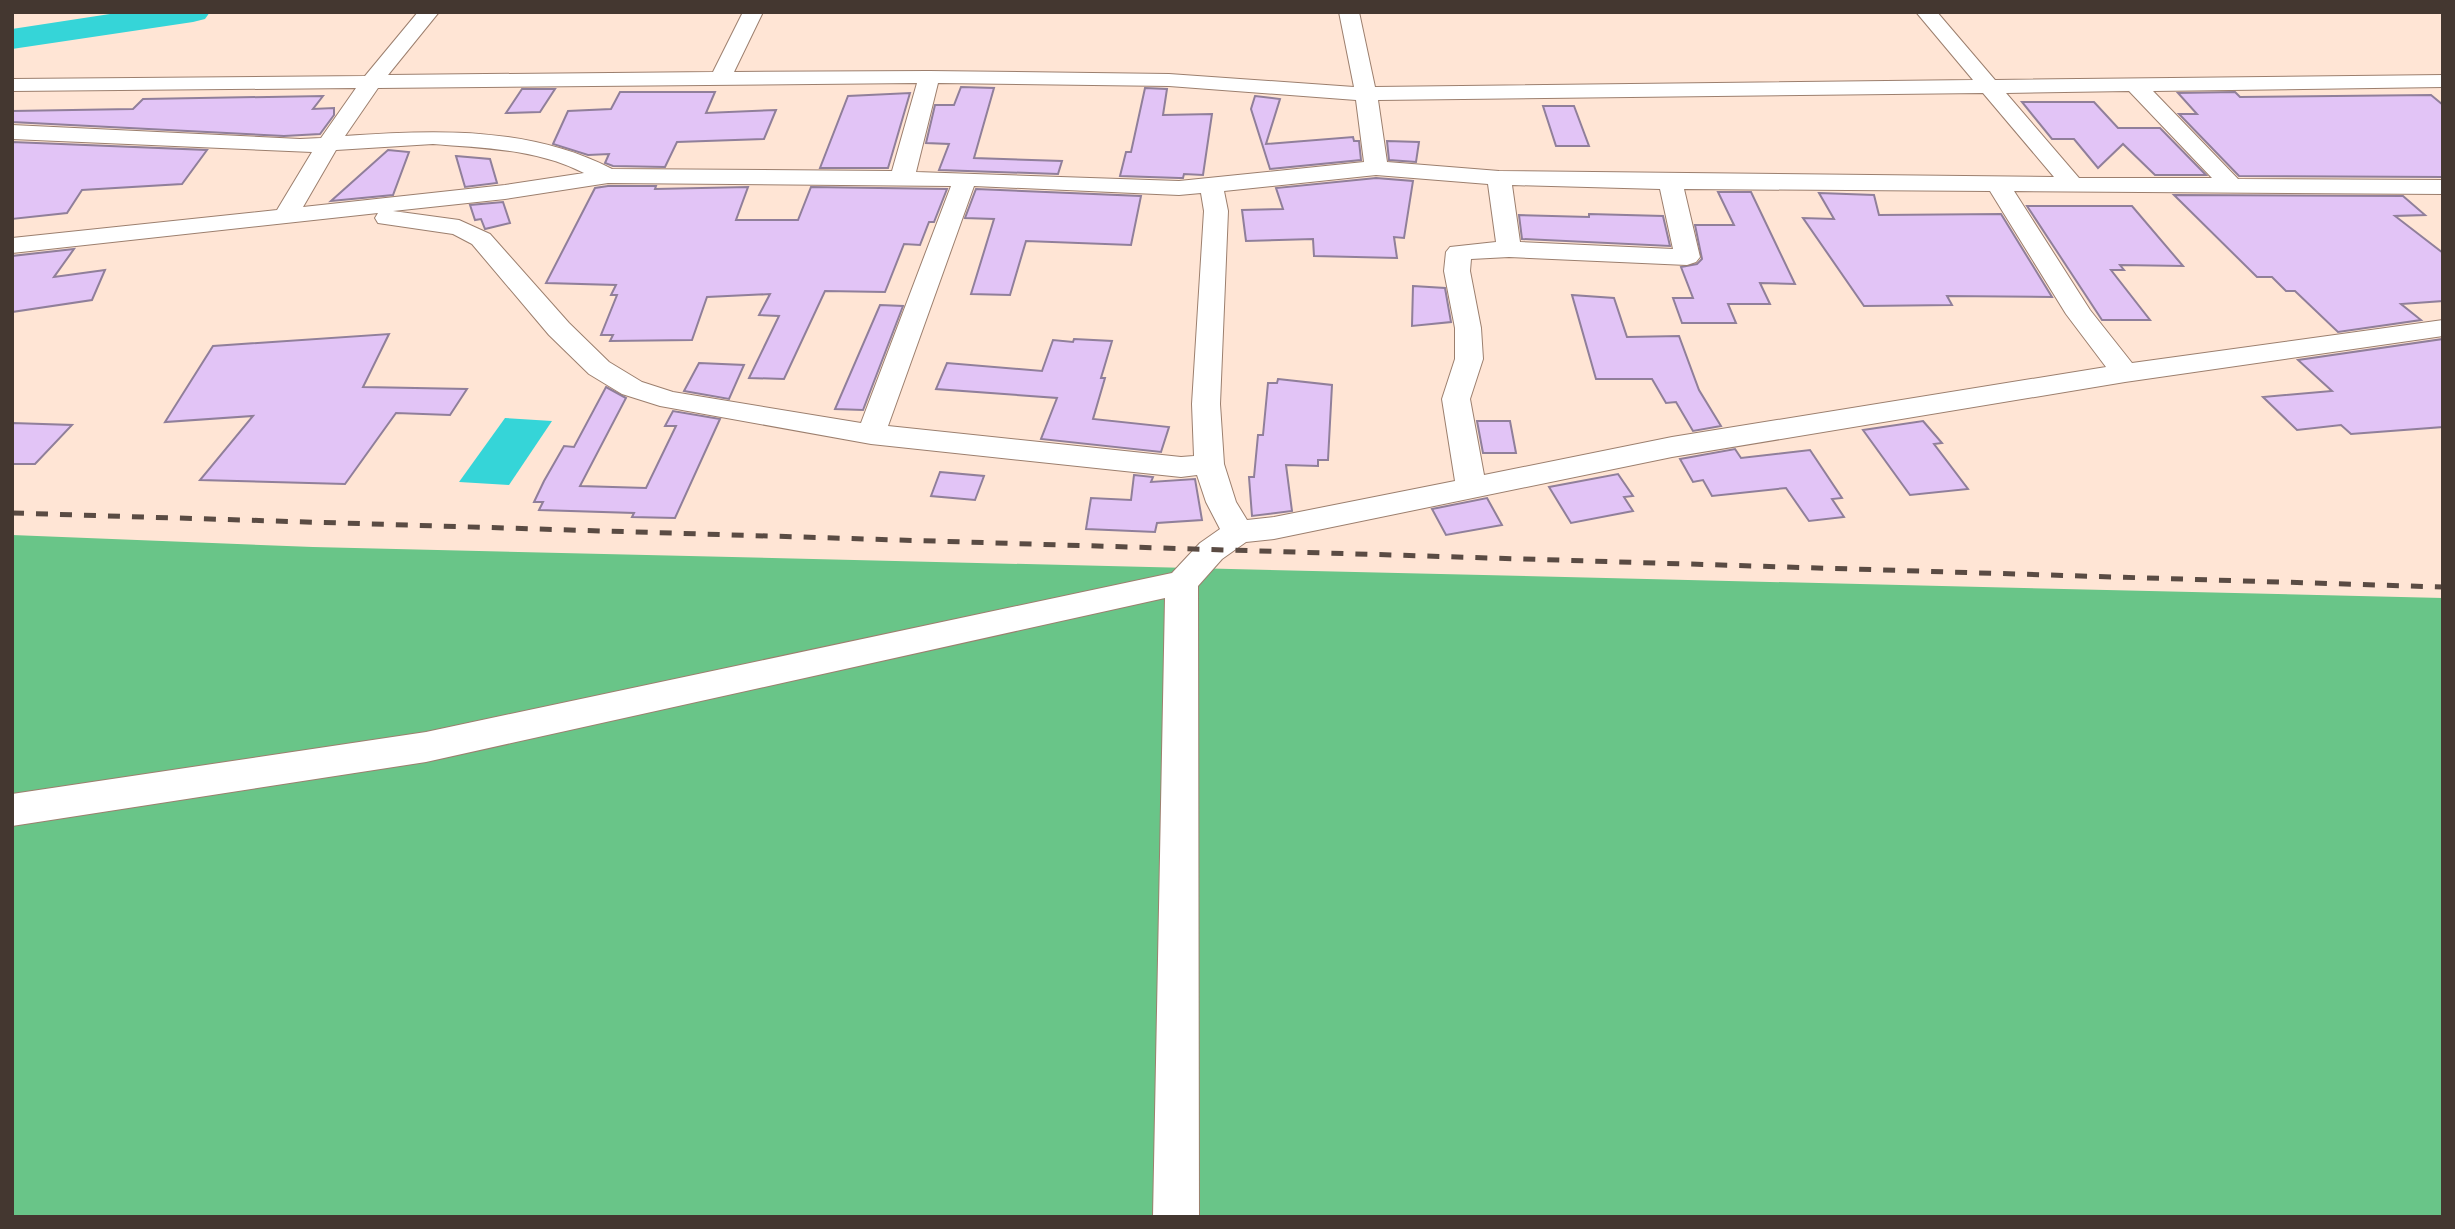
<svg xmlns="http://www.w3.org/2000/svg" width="2455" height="1229" font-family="Overpass,sans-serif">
<rect width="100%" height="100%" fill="#ffe5d5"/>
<polygon fill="#69c588" points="12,535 313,547 2443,598 2443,1217 12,1217"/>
<polygon fill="#35d5d8" points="505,418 552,421 509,485 459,482"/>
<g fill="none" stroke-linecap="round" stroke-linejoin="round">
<polygon fill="#35d5d8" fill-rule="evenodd" points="123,12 210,12 205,19 193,22 12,49 12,29"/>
</g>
<g fill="#e2c4f6" stroke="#907f9a" stroke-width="2">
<polygon points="961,87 994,88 974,158 1062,161 1058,174 939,170 949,144 926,143 935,105 954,105"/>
<polygon points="1145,88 1167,89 1163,115 1212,114 1203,175 1184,174 1183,178 1179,178 1120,176 1126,152 1131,152"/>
<polygon points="522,89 555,89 540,112 506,113"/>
<polygon points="620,92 715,92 706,113 776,110 764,139 677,142 665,167 613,166 605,163 609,154 588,155 553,144 568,111 611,109"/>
<polygon points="2235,92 2240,97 2431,95 2443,105 2443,177 2239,176 2179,114 2197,114 2178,93"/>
<polygon points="910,93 888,168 820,168 848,96"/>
<polygon points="323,96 313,109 334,108 334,115 320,134 284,136 12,122 12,111 133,109 143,99"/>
<polygon points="1255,96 1280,99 1266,144 1353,137 1354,141 1359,141 1361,160 1270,169 1251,109"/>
<polygon points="2022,102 2094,102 2118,128 2160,128 2206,175 2155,175 2123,144 2098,168 2074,139 2052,139"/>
<polygon points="1543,106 1574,106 1589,146 1556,146"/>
<polygon points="1387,141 1419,142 1416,162 1389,160"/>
<polygon points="12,142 207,150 182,184 82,190 67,213 12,219"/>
<polygon points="388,150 409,152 393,195 331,201"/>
<polygon points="456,156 490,159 497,183 465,187"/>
<polygon points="1376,178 1413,181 1404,238 1394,237 1397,258 1314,256 1313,239 1246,241 1242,210 1283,209 1276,188"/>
<polygon points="608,186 656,186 655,189 748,187 736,220 798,220 811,187 947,189 934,222 929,222 920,245 904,244 885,292 825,291 784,379 749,378 779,316 759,315 770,294 707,297 692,340 610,341 613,335 601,335 617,295 611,295 616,285 546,283 595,188"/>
<polygon points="976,189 1141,196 1131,245 1026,241 1010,295 971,294 994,219 965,218"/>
<polygon points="1718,192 1751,192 1795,284 1760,283 1770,304 1728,304 1736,323 1682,323 1673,298 1693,298 1681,267 1697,264 1702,259 1695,225 1734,225"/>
<polygon points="1819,193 1874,195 1879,215 2001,214 2052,297 1947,296 1952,305 1864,306 1803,218 1834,219"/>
<polygon points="2174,195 2403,196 2425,215 2395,216 2443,253 2443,301 2401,304 2421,320 2338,332 2295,291 2286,291 2272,277 2257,277"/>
<polygon points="503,202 510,223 485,229 481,219 475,220 470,205"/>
<polygon points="2027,206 2132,206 2183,266 2120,265 2124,270 2111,270 2150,320 2102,320"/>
<polygon points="1589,214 1663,216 1670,246 1522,239 1519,215 1589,217"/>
<polygon points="74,249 54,277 105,270 92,300 12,312 12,256"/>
<polygon points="1413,286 1445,288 1451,322 1412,326"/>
<polygon points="1572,295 1614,298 1627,337 1679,336 1699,390 1721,426 1693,431 1676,402 1666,403 1652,379 1596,379"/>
<polygon points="880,305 903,306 863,410 835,409"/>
<polygon points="389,334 363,387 467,389 450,415 396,413 345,484 200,480 253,416 165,422 213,346"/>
<polygon points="1074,339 1112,341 1101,378 1105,378 1093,419 1169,427 1161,452 1041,439 1057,398 936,389 947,363 1042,371 1053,340 1073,342"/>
<polygon points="2443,339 2443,427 2351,434 2341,425 2297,430 2263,397 2332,391 2298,360"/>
<polygon points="699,363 744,365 729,399 684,391"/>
<polygon points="1278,379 1332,385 1328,460 1318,460 1318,466 1286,465 1292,511 1252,516 1249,477 1254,477 1258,435 1263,435 1268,383 1277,383"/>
<polygon points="606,387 626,398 580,486 646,488 676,426 665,426 673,411 720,419 675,518 632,517 634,513 539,510 543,502 534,502 544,481 564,446 574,447"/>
<polygon points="1477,421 1510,421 1516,453 1483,453"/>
<polygon points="1923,421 1942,443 1934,444 1968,489 1910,495 1863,430"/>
<polygon points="12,423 72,425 35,464 12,464"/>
<polygon points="1735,449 1741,458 1810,450 1842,498 1832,499 1844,517 1809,521 1786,488 1712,496 1703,480 1693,482 1680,459"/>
<polygon points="940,472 984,476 975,500 931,496"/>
<polygon points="1618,474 1633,496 1624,497 1633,511 1571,523 1549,487"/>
<polygon points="1134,475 1153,477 1151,482 1195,479 1202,520 1157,523 1155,532 1086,529 1091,498 1131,500"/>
<polygon points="1487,498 1502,525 1446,535 1432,509"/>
</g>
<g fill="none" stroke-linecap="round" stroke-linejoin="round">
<g stroke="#9c7f6e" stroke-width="2">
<path id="minor" d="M 418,12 L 439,12 L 388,75 L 713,72 L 743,12 L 763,12 L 734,72 L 929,71 L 1169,74 L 1354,87 L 1339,12 L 1359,12 L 1375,87 L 1973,80 L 1916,12 L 1937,12 L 1995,80 L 2443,75 L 2443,87 L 2153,91 L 2238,179 L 2443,180 L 2443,194 L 2014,191 L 2090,310 L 2132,363 L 2443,320 L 2443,336 L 2125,382 L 1672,457 L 1274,539 L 1246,542 L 1222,559 L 1198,586 L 1199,1217 L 1153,1217 L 1165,598 L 426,762 L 12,826 L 12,794 L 426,732 L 1172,573 L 1200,543 L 1220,529 L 1206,502 L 1197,475 L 1181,477 L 871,444 L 660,406 L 622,394 L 589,374 L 549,335 L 472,244 L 453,234 L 378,223 L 375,218 L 378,213 L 12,253 L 12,238 L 277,210 L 312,152 L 12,139 L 12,125 L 300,139 L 321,138 L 356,88 L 12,91 L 12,79 L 365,76 ZM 917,83 L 892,171 L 612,169 C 529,126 436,130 345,136 L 378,88 ZM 938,83 L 1169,86 L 1356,100 L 1364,162 L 1179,181 L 916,172 ZM 2129,91 L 2212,178 L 2079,178 L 2006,93 ZM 1983,93 L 2054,177 L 1499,171 L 1387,162 L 1378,100 ZM 433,144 C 483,148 538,149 584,173 L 505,185 L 303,207 L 336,150 ZM 1376,175 L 1488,184 L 1496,242 L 1450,247 L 1446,252 L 1444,271 L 1455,328 L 1455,359 L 1442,399 L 1455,481 L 1274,517 L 1247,520 L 1236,502 L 1224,464 L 1220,404 L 1228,211 L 1224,191 ZM 608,183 L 951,186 L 861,423 L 673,392 L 642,382 L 609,362 L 569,323 L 490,234 L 459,220 L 393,211 L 505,199 ZM 1512,185 L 1660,189 L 1673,249 L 1520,242 ZM 974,186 L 1179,195 L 1201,193 L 1204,211 L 1192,404 L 1194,456 L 1181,457 L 888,426 ZM 1684,189 L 1990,191 L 2066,314 L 2106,367 L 1672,437 L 1484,475 L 1470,399 L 1483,359 L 1481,328 L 1470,271 L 1471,259 L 1509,257 L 1687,265 L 1696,262 L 1700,257 Z"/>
</g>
<use href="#minor" fill="#fff" fill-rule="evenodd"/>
<polyline stroke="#5a4b43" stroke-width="5" stroke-dasharray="12 12" stroke-linecap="butt" points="12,513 2443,587"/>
</g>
<rect width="2455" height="1229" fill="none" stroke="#443730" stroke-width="28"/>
</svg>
